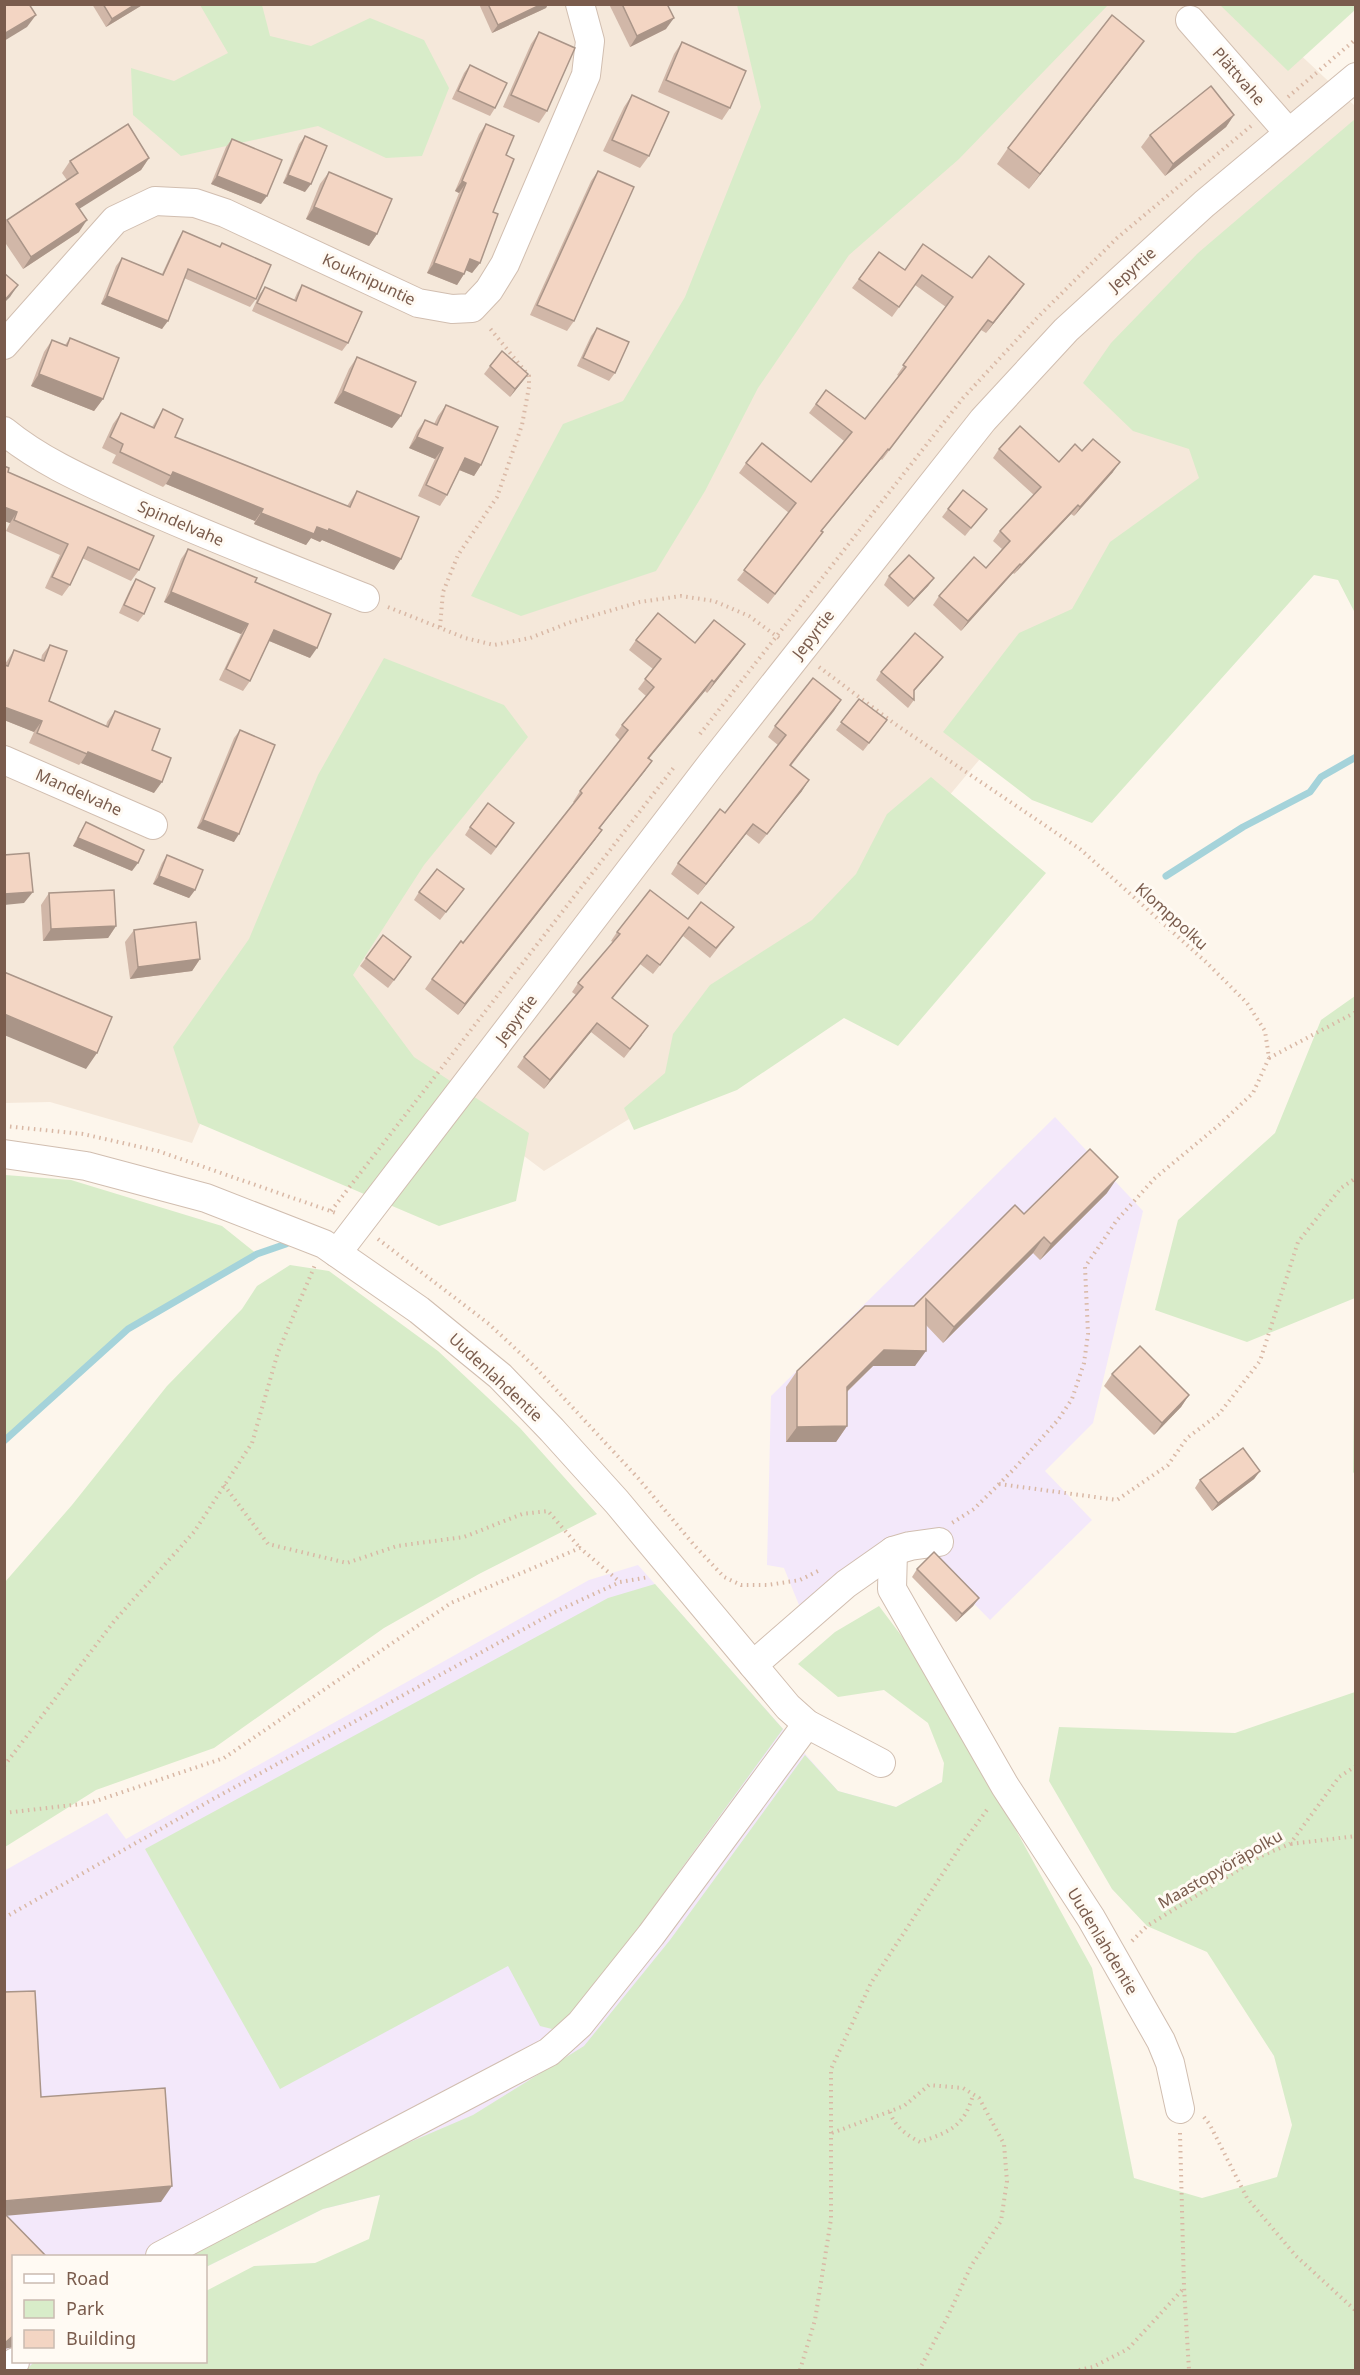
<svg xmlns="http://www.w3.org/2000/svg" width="1360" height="2375" font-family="'Noto Sans',sans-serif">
<rect width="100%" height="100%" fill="#fdf6ec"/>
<polygon fill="#f5e8da" points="4,5 1247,5 1355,106 1355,312 729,1058 544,1171 268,964 192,1143 50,1102 5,1103"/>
<g fill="#f3e8fa">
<polygon points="1055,1117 1143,1211 1093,1423 1045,1471 1092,1520 990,1620 929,1558 902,1561 874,1578 816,1624 799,1605 784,1568 767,1565 771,1396"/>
<polygon points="638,1565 838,1791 896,1807 942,1782 686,2035 380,2195 323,2209 206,2267 206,2256 14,2256 14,2362 94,2362 87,2370 5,2370 4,1871 107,1813 126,1839 589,1580"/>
</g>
<g fill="#d8ecc9">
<polygon points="1355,4 1355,10 1288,71 1220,5"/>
<polygon points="200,5 262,5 270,36 311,46 370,18 424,40 449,88 422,156 386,158 318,126 181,156 133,115 131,68 174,81 228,53"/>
<polygon points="737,5 1108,5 959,159 849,255 758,388 705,491 656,571 521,616 471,596 563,424 623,401 685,297 761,107"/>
<polygon points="1355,119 1355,613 1338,580 1314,575 1092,823 1032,800 943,732 1019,633 1072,609 1110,542 1199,478 1189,449 1133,431 1083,383 1111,343 1198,253"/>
<polygon points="384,658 504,705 528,737 424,865 353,975 414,1057 529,1133 516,1201 439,1226 198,1123 173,1047 249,939 318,775"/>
<polygon points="931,777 1046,873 898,1046 844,1018 737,1090 634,1130 624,1108 665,1073 673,1034 710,985 812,920 856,874 887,814"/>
<polygon points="1355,996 1355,1475 1353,1472 1355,1298 1247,1342 1155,1310 1178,1220 1275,1133 1321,1020"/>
<polygon points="5,1175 71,1180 222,1226 257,1254 128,1329 5,1441"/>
<polygon points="290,1265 329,1271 438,1351 520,1428 597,1514 479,1574 384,1628 214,1748 96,1790 5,1847 5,1582 72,1505 167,1386 242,1309 257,1286"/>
<polygon points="655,1584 783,1729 579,2009 552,2029 540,2026 508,1966 280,2089 145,1849 608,1598"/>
<polygon points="879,1606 928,1671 1092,1968 1134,2178 1202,2198 1277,2177 1292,2125 1274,2056 1207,1952 1147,1926 1112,1889 1049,1781 1059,1727 1235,1733 1355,1692 1355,2370 26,2370 34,2362 206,2362 206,2291 254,2266 315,2263 369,2239 380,2195 323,2209 206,2267 206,2256 182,2256 375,2157 473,2115 584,2046 670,1940 805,1755 838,1791 896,1807 942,1782 944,1763 928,1723 884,1690 838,1697 798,1664 835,1632"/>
</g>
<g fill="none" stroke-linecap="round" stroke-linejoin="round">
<g stroke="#a5d3da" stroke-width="7">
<polyline points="1166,876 1243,827 1310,792 1321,777 1356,757"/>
<polyline points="4,1441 128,1329 257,1254 286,1244"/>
</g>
<g stroke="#d1beb0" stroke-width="30">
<g id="minor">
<polyline points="1190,20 1288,132"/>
<polyline points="4,345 115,220 155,201 195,203 225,213 418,303 452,309 472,308 489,290 505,264 586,75 590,41 580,4"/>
<path d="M 4,431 C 43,463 91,483 136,504 C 211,538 288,567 365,598"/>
<polyline points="4,760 153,825"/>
<polyline points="4,1154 86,1166 206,1198 324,1244 419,1310 500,1376 552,1430 617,1502 788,1707 807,1724 881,1763"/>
<polyline points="337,1253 712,763 983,420 1066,330 1204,204 1356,77"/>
<polyline points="893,1551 892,1589 1005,1786 1091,1918 1161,2041 1170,2063 1180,2109"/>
<polyline points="753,1665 846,1584 893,1551 910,1546 939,1542"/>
<polyline points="160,2256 549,2052 580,2024 651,1935 807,1724"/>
<polyline points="6,2370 15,2362"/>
</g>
</g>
<g stroke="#d9b8a5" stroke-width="4" stroke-dasharray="1.5 4.5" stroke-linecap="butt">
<polyline points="1288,97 1356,39"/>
<polyline points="388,607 465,638 494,645 530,638 571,622 640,602 681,596 714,601 749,616 779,638"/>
<polyline points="440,627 443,592 458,555 497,497 522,425 529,387 529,376 488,326"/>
<polyline points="819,667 895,724 1080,849 1205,961 1247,1003 1265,1031 1269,1058 1253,1093 1219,1125 1155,1178 1117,1220 1085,1267 1088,1334 1084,1363 1072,1399 1058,1420 1014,1469 974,1509 952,1523"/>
<polyline points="700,734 963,398 1036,319 1117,238 1251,126"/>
<polyline points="1269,1058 1356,1012"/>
<polyline points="4,1126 83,1134 158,1151 336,1213"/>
<polyline points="331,1211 675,766"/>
<polyline points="378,1239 489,1324 535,1367 638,1478 694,1545 724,1577 741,1585 768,1585 800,1580 820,1570"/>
<polyline points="999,1484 1117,1500 1168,1465 1187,1438 1219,1414 1260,1361 1298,1242 1341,1188 1356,1178"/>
<polyline points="224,1485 268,1544 347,1563 397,1546 464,1537 522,1514 548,1511 580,1548"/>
<polyline points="4,1766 115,1620 194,1532 252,1443 278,1352 315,1265"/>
<polyline points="4,1813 90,1803 224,1758 451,1603 580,1548 620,1582"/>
<polyline points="1291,1844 1356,1836"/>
<polyline points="4,1918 215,1798 555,1612 620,1582 649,1577"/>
<polyline points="1132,1941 1147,1926 1261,1856 1290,1844 1339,1777 1356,1766"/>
<path d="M 890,2112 C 894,2126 908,2136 920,2142 C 949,2132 964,2127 973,2095"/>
<polyline points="1204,2117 1210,2125 1247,2198 1296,2256 1356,2311"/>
<polyline points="832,2133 904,2106 929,2085 963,2088 979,2098 1004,2144 1007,2181 1001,2221 971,2266 947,2318 919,2370"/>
<polyline points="1180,2133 1184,2287 1189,2370"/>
<polyline points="800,2370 815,2320 831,2219 831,2069 871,1983 962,1844 989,1807"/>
<polyline points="1079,2370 1093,2367 1128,2349 1184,2288"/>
</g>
<use href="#minor" stroke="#fff" stroke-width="28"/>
</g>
<g fill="#d1b7a8">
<polygon points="92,4 144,4 106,27"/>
<polygon points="479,4 548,4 546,8 492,33"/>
<polygon points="609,4 667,4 666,29 630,47"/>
<polygon points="539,32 547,111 539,123 503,107 531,44"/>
<polygon points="682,42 730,108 722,120 658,92 674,54"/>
<polygon points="1133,56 1029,189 997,164 1008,148"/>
<polygon points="470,65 495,108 490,116 452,99 464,73"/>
<polygon points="632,95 649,156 640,168 603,151 624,107"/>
<polygon points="1234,115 1226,127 1165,176 1141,147 1150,135"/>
<polygon points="486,124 506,155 480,263 472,273 466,270 464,274 457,285 427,273 459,193 455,191 479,134"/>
<polygon points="305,136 305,192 283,183 299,144"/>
<polygon points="232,139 261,204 211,184 226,147"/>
<polygon points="149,158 141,170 79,208 79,232 23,269 4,241 4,223 7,220 67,180 62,173 70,161"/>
<polygon points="598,171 574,321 567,331 530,315 591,181"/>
<polygon points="329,172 377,234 369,246 306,219 320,184"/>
<polygon points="183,231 220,247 222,243 256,299 250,307 184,278 162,329 101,304 116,266 122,258 162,274 178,239"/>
<polygon points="879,252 905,270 972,278 1017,294 986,333 981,330 882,460 881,459 821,531 816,542 768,604 737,580 789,513 739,473 746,463 811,482 844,441 809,413 826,390 865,419 899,376 897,375 946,307 915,285 892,317 852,288"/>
<polygon points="302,285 348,343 342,351 252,311 259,295 265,287 294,300 297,293"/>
<polygon points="597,328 615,373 609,381 577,366 591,336"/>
<polygon points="70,338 103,399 94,411 31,386 44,352 52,340 65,345"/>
<polygon points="357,357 392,428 334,403 349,369"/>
<polygon points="490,366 522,382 510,397 484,374"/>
<polygon points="446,405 481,465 474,476 459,470 447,495 440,506 418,496 435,459 409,448 417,431 425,420 434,424 438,416"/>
<polygon points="163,409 175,437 347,506 357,491 394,570 322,540 320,542 311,538 306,545 254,524 255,521 166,484 163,487 112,463 116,455 102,448 113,424 121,413 152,427"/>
<polygon points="999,449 1059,462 1082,451 1113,472 1074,516 1071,514 1014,574 1013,573 961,631 933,605 939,596 986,568 1002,549 993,541 1000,531 1034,495 993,458"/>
<polygon points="4,466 8,472 139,570 131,581 82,558 70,585 62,596 45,588 60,555 6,531 10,523 4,521"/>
<polygon points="948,509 987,509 965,536 942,517"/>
<polygon points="188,549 255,582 310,658 269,641 250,681 243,691 219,680 241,634 164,602 181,559"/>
<polygon points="889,576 934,578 928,586 908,607 884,585"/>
<polygon points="136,579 144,614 138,622 119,613 131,587"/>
<polygon points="636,640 695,643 738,654 707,693 705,691 649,758 645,771 599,828 602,830 595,840 458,1015 425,989 432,979 463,943 574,802 573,802 580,791 620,740 615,735 622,725 646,696 638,689 653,669 629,650"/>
<polygon points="50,645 49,701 106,726 107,722 115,711 152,750 154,793 81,763 79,765 29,743 34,732 4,720 4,665 7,661 14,650 41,660 42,655"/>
<polygon points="943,657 937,665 914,691 914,700 908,708 876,680 881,672"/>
<polygon points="859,699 881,728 863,751 836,730"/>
<polygon points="841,700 791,766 802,791 759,844 746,834 698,895 671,874 678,863 725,813 778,745 768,737 775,726"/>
<polygon points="240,730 234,842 197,828 234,738"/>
<polygon points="86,822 132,871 73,846 81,830"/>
<polygon points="470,827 509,831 491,855 465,835"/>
<polygon points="167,855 195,890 189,898 153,884 162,863"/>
<polygon points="419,892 458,897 440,920 414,900"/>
<polygon points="49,893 116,926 108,938 43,941 41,905"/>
<polygon points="688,919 727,936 710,958 683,936 653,974 640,964 612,998 642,1035 624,1058 591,1032 544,1089 517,1067 524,1057 576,995 572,992 578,983 613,942 611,941 617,932"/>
<polygon points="134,930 200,959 192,971 130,979 125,942"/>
<polygon points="366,958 406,965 388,988 360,966"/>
<polygon points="1107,1193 1040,1260 1033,1253 943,1343 926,1325 915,1366 873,1366 847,1392 847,1426 836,1442 786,1442 786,1387 797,1371 914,1306 1024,1214"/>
<polygon points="1112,1374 1189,1395 1181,1407 1154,1435 1104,1386"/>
<polygon points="1260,1471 1254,1479 1212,1511 1195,1488 1200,1480"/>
<polygon points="917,1569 979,1598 973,1606 956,1622 912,1577"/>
</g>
<g fill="#aa9588">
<polygon points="136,4 144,4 106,27 112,19"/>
<polygon points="542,4 548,4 546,8 492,33 498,25"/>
<polygon points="36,15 27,27 4,41 4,34"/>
<polygon points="674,18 666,29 630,47 637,36"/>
<polygon points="1144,41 1133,56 1029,189 1040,174"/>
<polygon points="1234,115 1226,127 1165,176 1173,164"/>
<polygon points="149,158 141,170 68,216 76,204"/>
<polygon points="288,175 311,184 305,192 283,183"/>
<polygon points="217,176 267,196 261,204 211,184"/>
<polygon points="462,181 466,183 459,193 455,191"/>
<polygon points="314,207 377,234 369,246 306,219"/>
<polygon points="87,220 79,232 23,269 31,257"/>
<polygon points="470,259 480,263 472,273 463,269"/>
<polygon points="434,263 464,274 457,285 427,273"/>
<polygon points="1024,284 1017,294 986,333 993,323"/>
<polygon points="18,285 10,297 4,303 4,301"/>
<polygon points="107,296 168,321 162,329 101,304"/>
<polygon points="39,374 103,399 94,411 31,386"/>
<polygon points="528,374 522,382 510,397 515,389"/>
<polygon points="343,391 401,416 392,428 334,403"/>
<polygon points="417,437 443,448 435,459 409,448"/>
<polygon points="888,449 881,459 814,540 821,531"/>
<polygon points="465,458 481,465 474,476 457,469"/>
<polygon points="1120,462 1113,472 1074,516 1080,507"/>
<polygon points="173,472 263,509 255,521 166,484"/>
<polygon points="1078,505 1071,514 1014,574 1021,565"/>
<polygon points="4,507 17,512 10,523 4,521"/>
<polygon points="261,513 329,529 401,559 394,570 322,540 320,542 311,538 306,545 254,524"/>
<polygon points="1020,564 1013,573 961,631 968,621"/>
<polygon points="934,578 928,586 908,607 914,599"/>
<polygon points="171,592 248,624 241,634 164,602"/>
<polygon points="274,630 317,648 310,658 267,640"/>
<polygon points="745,644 738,654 707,693 714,682"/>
<polygon points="943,657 937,665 908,698 914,690"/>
<polygon points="712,680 705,691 641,768 648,758"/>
<polygon points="841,700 834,711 782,776 790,765"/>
<polygon points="4,707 42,721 34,732 4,720"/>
<polygon points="88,752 162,782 154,793 81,763"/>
<polygon points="652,761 645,771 592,838 599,828"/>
<polygon points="809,780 802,791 759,844 767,834"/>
<polygon points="203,820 239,834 234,842 197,828"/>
<polygon points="753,824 746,834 698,895 706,884"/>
<polygon points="602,830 595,840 458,1015 465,1004"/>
<polygon points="78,838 138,863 132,871 73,846"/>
<polygon points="159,876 195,890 189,898 153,884"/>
<polygon points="33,892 24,903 4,905 4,894"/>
<polygon points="116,926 108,938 43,941 51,929"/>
<polygon points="200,959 192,971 130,979 138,967"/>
<polygon points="4,1014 97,1053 86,1069 4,1035"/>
<polygon points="597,1023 591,1032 544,1089 550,1080"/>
<polygon points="1118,1177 1107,1193 1040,1260 1051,1244"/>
<polygon points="1044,1237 1033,1253 943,1343 954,1327"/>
<polygon points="884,1350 926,1351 915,1366 873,1366 836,1402 847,1387"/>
<polygon points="1189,1395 1181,1407 1154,1435 1162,1423"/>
<polygon points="847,1426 836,1442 786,1442 797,1427"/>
<polygon points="1260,1471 1254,1479 1212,1511 1218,1503"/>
<polygon points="979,1598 973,1606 956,1622 962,1614"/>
<polygon points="172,2186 161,2202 4,2216 4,2201"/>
<polygon points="14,2335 14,2347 4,2349 4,2344"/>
</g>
<g fill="#f3d5c3" stroke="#aa9588" stroke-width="1.5">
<polygon points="4,4 29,4 36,15 4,34"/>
<polygon points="103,4 136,4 112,19"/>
<polygon points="488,4 542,4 498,25"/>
<polygon points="622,4 667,4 674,18 637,36"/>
<polygon points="1112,15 1144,41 1040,174 1008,148"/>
<polygon points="539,32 575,48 547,111 511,95"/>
<polygon points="682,42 746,71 730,108 666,80"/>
<polygon points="470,65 507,83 495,108 458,91"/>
<polygon points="1211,86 1234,115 1173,164 1150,135"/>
<polygon points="632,95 669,112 649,156 612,140"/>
<polygon points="128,124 149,158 76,204 87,220 31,257 7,220 78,173 70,161"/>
<polygon points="486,124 514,136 506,155 514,159 493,212 498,214 480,263 470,259 464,274 434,263 466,183 462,181"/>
<polygon points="305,136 327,146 311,184 288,175"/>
<polygon points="232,139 282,160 267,196 217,176"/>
<polygon points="598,171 634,187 574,321 537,305"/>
<polygon points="329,172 392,199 377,234 314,207"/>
<polygon points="183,231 220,247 222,243 271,265 256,299 188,269 168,321 107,296 122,258 163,275"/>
<polygon points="923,244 972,278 989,256 1024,284 993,323 988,320 889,450 888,449 821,531 823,532 775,594 744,570 796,503 746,463 762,443 811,482 852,432 816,404 826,390 865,419 906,367 903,365 953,297 922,275 899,307 859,279 879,252 905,270"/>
<polygon points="4,273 18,285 4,301"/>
<polygon points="302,285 362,312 348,343 257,303 265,287 296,301"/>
<polygon points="597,328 629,342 615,373 583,358"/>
<polygon points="70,338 119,358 103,399 39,374 52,340 67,346"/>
<polygon points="502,351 528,374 515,389 490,366"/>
<polygon points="357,357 416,382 401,416 343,391"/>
<polygon points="446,405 498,427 481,465 465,458 447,495 426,485 443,448 417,437 425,420 437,425"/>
<polygon points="163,409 183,419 175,437 350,507 357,491 419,517 401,559 329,529 328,531 317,527 314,534 261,513 263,509 173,472 171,476 120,452 123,444 110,437 121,413 154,428"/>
<polygon points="1020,426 1059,462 1075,444 1082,451 1093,439 1120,462 1080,507 1078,505 1021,565 1020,564 968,621 939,596 974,557 986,568 1010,541 1000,531 1041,487 999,449"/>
<polygon points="4,466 9,468 8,472 154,536 139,570 88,547 70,585 52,577 68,544 14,520 17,512 4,507"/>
<polygon points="963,490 987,509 971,528 948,509"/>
<polygon points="188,549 257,578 255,582 331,614 317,648 274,630 250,681 226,669 248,624 171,592"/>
<polygon points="909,555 934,578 914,599 889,576"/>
<polygon points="136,579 155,588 144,614 124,605"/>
<polygon points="658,613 695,643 714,620 745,644 714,682 712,680 648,758 652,761 599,828 602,830 465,1004 432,979 461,941 463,943 582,793 580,791 628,730 622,725 654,687 645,679 661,659 636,640"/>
<polygon points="915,633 943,657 914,690 914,700 881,672"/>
<polygon points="50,645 67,651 49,701 108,727 115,711 160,729 152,750 171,758 162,782 88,752 87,754 37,733 42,721 4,707 4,665 8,666 14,650 44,661"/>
<polygon points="813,678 841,700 790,765 809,780 767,834 753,824 706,884 678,863 720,809 725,813 786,735 775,726"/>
<polygon points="859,699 887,720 869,743 841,722"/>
<polygon points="240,730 275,745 239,834 203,820"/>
<polygon points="488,803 514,823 496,847 470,827"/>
<polygon points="86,822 144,850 138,863 78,838"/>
<polygon points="29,853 33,892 4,894 4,855"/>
<polygon points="167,855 203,870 195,890 159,876"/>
<polygon points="437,869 464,889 446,912 419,892"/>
<polygon points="114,890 116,926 51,929 49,893"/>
<polygon points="650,890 688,919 701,902 734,927 716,948 689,927 660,965 647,955 612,998 648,1026 630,1049 597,1023 550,1080 524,1057 583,987 578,983 620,934 617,932"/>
<polygon points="196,922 200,959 138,967 134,930"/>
<polygon points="383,935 411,957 394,980 366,958"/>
<polygon points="4,972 112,1017 97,1053 4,1014"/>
<polygon points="1090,1149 1118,1177 1051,1244 1044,1237 954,1327 926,1299 926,1351 884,1350 847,1387 847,1426 797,1427 797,1371 865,1306 914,1306 1015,1205 1024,1214"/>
<polygon points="1140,1346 1189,1395 1162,1423 1112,1374"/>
<polygon points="1243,1448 1260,1471 1218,1503 1200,1480"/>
<polygon points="934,1552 979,1598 962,1614 917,1569"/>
<polygon points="35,1991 41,2097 165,2088 172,2186 4,2201 4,1992"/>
<polygon points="4,2213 46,2256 14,2256 14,2335 6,2342 4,2345"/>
</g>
<g text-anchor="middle" stroke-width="6" stroke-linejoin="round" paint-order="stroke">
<g font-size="16" fill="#7a5c4d" stroke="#fffaf3">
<text transform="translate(1239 76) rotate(49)" y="6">Plättvahe</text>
<text transform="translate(1132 269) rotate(-42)" y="6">Jepyrtie</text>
<text transform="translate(369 279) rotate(25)" y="6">Kouknipuntie</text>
<text transform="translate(181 523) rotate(23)" y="6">Spindelvahe</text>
<text transform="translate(813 634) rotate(-52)" y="6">Jepyrtie</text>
<text transform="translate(79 792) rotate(24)" y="6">Mandelvahe</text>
<text transform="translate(1172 916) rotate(42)" y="6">Klomppolku</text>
<text transform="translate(516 1019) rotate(-53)" y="6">Jepyrtie</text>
<text transform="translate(496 1377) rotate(43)" y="6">Uudenlahdentie</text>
<text transform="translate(1220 1869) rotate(-30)" y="6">Maastopyöräpolku</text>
<text transform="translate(1103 1941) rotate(59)" y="6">Uudenlahdentie</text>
</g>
</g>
<rect width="1360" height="2375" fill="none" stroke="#7a5c4d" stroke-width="12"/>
<rect x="12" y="2255" width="195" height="108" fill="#fffaf3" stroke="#cabbb1" stroke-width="1.5"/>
<rect x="24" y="2274" width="30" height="9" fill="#ffffff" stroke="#cabbb1" stroke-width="1.5"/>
<text x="66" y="2285" font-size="18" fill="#7a5c4d">Road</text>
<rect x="24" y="2300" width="30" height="18" fill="#d8ecc9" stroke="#cabbb1" stroke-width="1.5"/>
<text x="66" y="2315" font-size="18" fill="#7a5c4d">Park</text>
<rect x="24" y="2330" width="30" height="18" fill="#f3d5c3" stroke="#cabbb1" stroke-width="1.5"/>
<text x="66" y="2345" font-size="18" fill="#7a5c4d">Building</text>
</svg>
